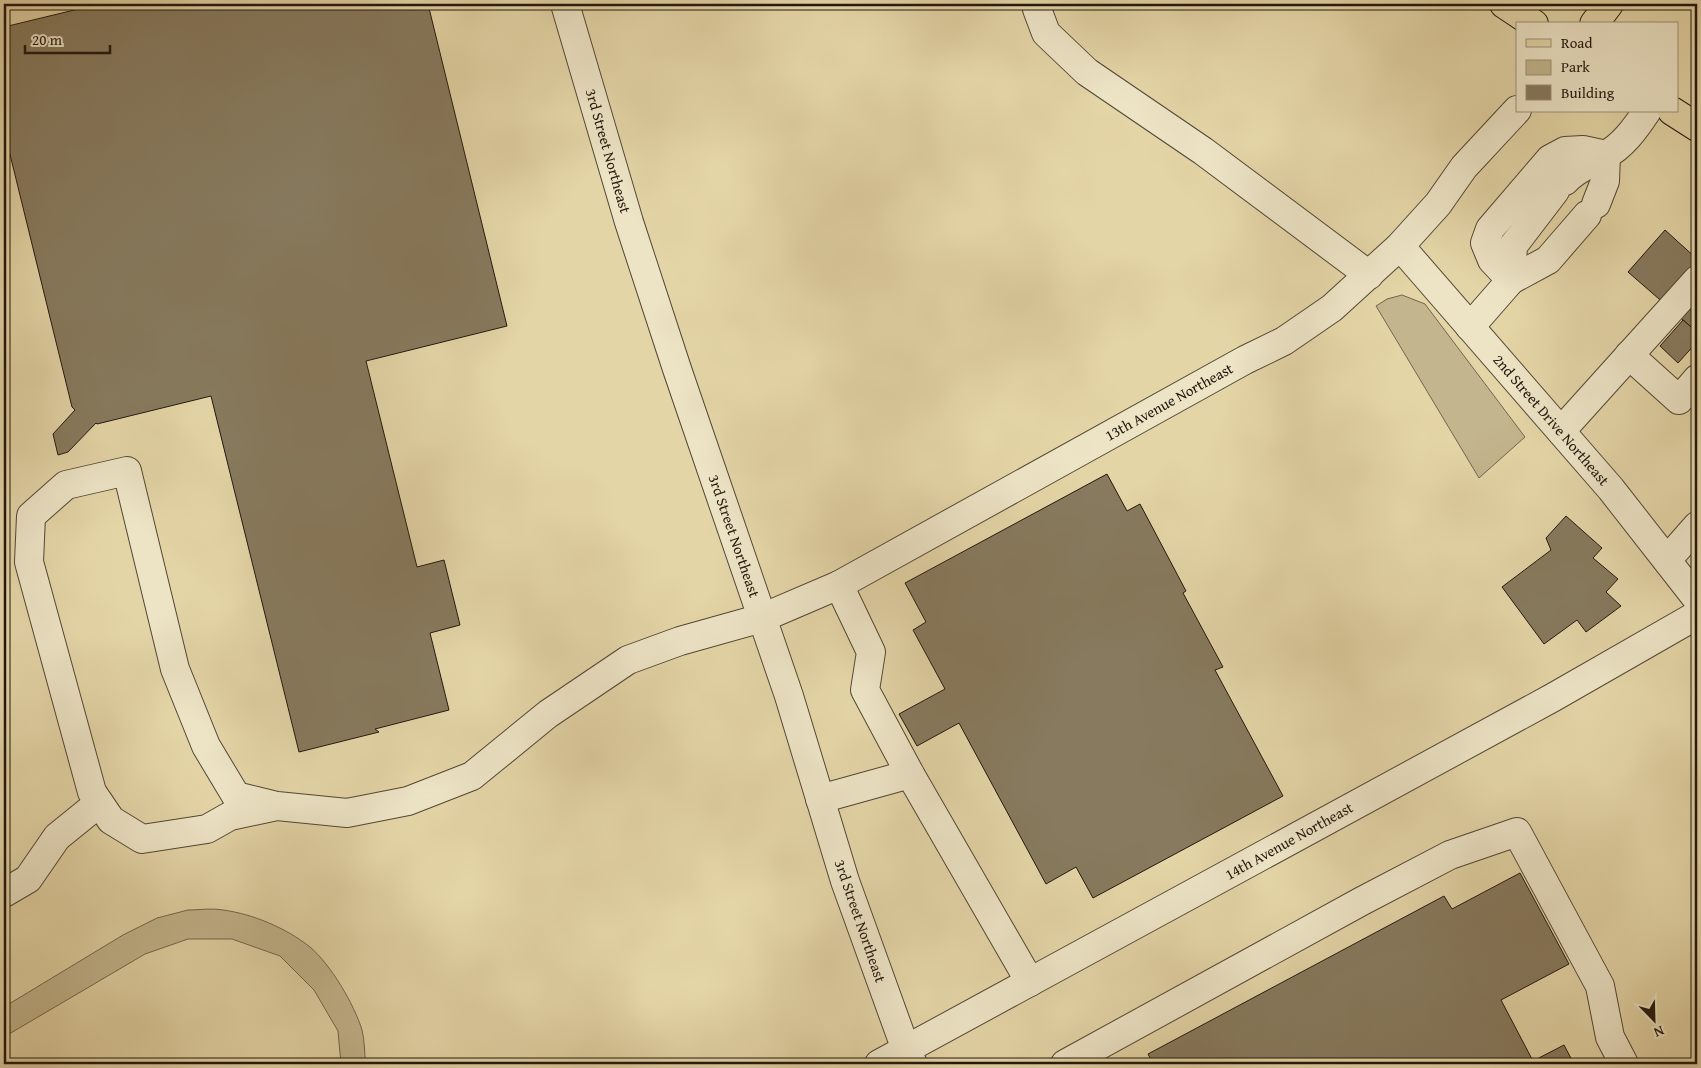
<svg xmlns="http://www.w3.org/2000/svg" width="1701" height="1068" font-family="'Gentium Book Plus',serif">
<rect width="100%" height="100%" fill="#e4d5a7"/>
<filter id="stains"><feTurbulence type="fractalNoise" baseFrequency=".004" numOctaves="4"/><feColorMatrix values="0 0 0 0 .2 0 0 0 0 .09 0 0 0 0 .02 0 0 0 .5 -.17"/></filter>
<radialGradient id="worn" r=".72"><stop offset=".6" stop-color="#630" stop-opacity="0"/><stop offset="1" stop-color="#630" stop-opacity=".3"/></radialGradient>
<g fill="#c3b58d" stroke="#72664e">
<polygon points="1402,295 1425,304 1525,437 1479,478 1376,306 1387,299"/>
<path d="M 188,910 C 199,910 212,908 223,910 C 253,914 286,928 310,947 C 331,965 354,1004 362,1030 C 365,1041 364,1053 366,1064 L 341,1064 L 338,1031 L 314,990 L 280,956 L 232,939 L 188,939 L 145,954 L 4,1037 L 4,1007 L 123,935 L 157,918 Z"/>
</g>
<g fill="#877a5e" stroke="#22180e">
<polygon points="99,4 428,4 507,326 366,361 417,567 444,560 460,625 430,633 449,710 375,729 379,732 299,752 211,396 97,424 96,423 68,452 58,455 53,434 75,410 72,407 4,130 4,27"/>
<polygon points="1665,230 1697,259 1697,332 1628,272"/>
<polygon points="1683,320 1697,332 1697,342 1678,363 1660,346"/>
<polygon points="1107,474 1127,511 1140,504 1186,591 1183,593 1223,667 1215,670 1283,796 1093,898 1076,867 1046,884 959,723 917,746 899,714 945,689 913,630 926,622 905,583"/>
<polygon points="1566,516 1602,548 1593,558 1618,579 1606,592 1621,606 1586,632 1577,620 1544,644 1502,587 1551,550 1546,538"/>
<polygon points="1520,873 1569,964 1501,1000 1533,1061 1564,1045 1574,1064 1153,1064 1148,1054 1444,896 1452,909"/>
</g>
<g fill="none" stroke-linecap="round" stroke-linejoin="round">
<g stroke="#524734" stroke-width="30">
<g id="minor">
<polyline points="565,4 629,222 677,369 789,696 845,881 906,1050 913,1064"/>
<polyline points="1038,4 1037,9 1046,33 1087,72 1203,151 1369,275"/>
<path d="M 1565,181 C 1577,168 1589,165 1604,156 C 1623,146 1635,129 1647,111"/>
<polyline points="1596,204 1605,181 1606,155"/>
<polyline points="1400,246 1611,489 1697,599"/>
<polyline points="1511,280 1492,260 1485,243 1490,229 1550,159 1565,151 1583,150 1606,155"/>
<polyline points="1511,280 1513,246 1555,191"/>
<polyline points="1470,327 1511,280 1548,260 1587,215"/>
<polyline points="1629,355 1679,400 1697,379"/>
<polyline points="1561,431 1697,280"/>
<polyline points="1667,560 1697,526"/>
<polyline points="839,585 871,652 865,690 910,774 1030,982"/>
<polyline points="820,799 910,774"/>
<polyline points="277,806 230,816 207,829 142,839 111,820 92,792 29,562 31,516 66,485 127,471 175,669 206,746 236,796 277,806 347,813 408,801 472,776 548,714 628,660 680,641 762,618 839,585 1245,360 1284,341 1332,308 1400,246 1438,204 1464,167 1517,110"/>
<polyline points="4,893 28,879 57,837 99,803"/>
<polyline points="879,1064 1552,698 1697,615"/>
<polyline points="1065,1064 1362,901 1450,855 1517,832 1600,986 1610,1037 1624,1064"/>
</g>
</g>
<g stroke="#22180e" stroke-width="30">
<g id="major">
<polyline points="1504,4 1534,24"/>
<polyline points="1594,24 1609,4"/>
<polyline points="1672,111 1697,127"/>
</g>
</g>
<use href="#minor" stroke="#ede4c6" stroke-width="28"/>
<use href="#major" stroke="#e4d5a7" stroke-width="28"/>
</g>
<g text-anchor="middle" stroke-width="4" stroke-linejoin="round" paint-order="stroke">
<g font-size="15" fill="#22180e" stroke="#ede4c6">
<text transform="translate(608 151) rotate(74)" y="5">3rd Street Northeast</text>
<text transform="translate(1169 402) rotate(-29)" y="5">13th Avenue Northeast</text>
<text transform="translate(1551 420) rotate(49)" y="5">2nd Street Drive Northeast</text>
<text transform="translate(734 536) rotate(71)" y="5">3rd Street Northeast</text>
<text transform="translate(1289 841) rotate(-29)" y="5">14th Avenue Northeast</text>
<text transform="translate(860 921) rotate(71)" y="5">3rd Street Northeast</text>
</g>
</g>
<rect width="1701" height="1068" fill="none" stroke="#e4d5a7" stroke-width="20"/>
<rect x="5" y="5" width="1691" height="1058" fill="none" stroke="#22180e" stroke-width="2.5"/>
<rect x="10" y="10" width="1681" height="1048" fill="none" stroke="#22180e"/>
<rect x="1516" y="22" width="162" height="90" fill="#ede4c6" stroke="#9c927c"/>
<rect x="1526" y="39" width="25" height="8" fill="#e4d5a7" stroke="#9c927c"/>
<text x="1561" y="48" font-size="15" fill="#22180e">Road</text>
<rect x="1526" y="60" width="25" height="15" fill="#c3b58d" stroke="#9c927c"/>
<text x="1561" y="72" font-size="15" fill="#22180e">Park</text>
<rect x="1526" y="85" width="25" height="15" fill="#877a5e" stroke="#9c927c"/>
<text x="1561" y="98" font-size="15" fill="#22180e">Building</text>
<g transform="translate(1654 1020) rotate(157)" stroke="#ede4c6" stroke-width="4" paint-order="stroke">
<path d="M0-4L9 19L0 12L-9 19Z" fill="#22180e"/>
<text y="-8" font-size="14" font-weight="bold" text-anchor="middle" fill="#22180e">N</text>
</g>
<path d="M25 45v8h85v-8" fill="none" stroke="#22180e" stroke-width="2.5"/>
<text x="32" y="45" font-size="15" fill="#22180e" stroke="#ede4c6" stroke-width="4" paint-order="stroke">20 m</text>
<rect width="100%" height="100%" filter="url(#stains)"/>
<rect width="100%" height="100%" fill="url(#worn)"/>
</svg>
